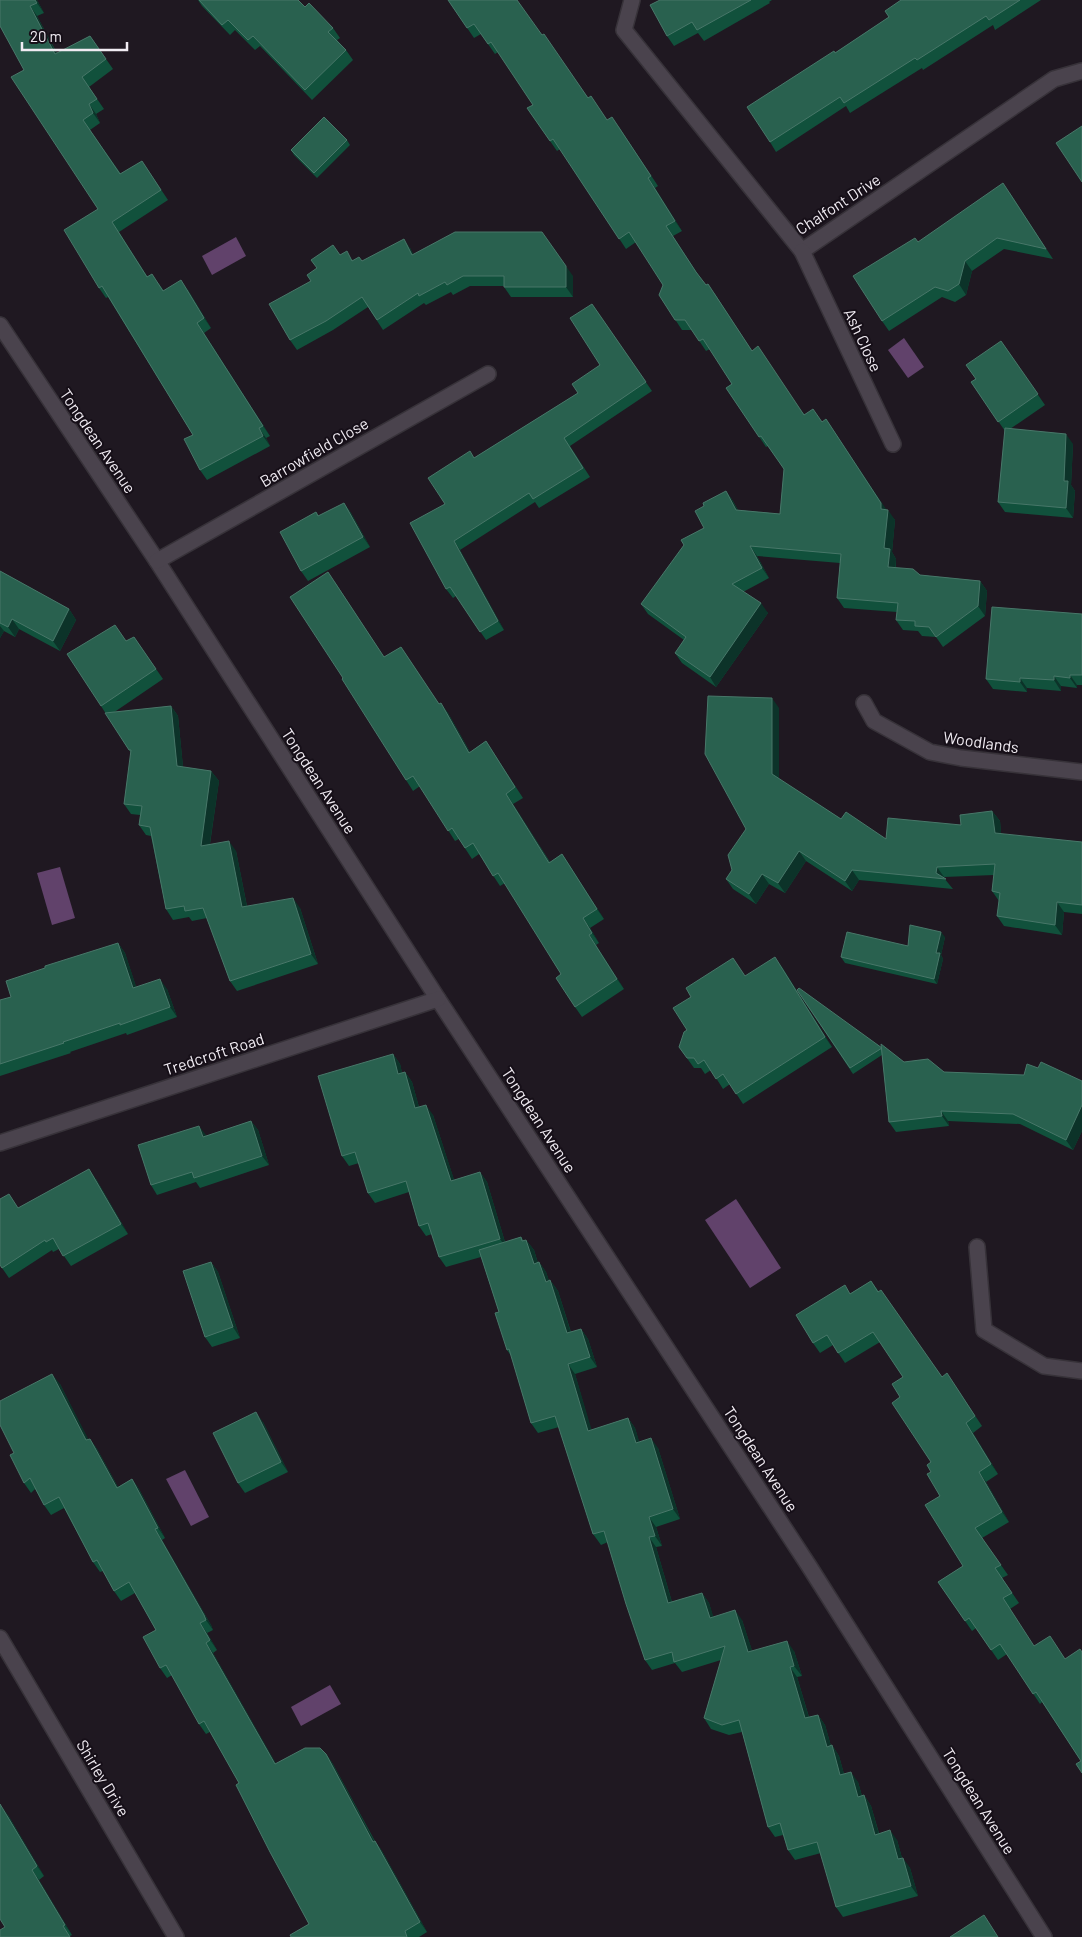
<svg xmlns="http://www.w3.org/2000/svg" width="1082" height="1937" font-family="Barlow,sans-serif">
<rect width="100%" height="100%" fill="#1f1821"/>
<g fill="#61426b">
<polygon points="236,237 246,256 212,275 202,256"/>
<polygon points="904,338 924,367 908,378 888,350"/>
<polygon points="60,867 75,918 52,925 37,873"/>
<polygon points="736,1199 781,1268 750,1288 705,1220"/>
<polygon points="185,1470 209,1517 191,1526 166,1479"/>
<polygon points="330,1685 341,1704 301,1726 291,1707"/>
</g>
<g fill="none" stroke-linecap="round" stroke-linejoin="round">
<g stroke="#373239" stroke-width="18">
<g id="street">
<polyline points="632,0 624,30 802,251 1054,79 1082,71"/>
<polyline points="802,251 893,444"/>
<polyline points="0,325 157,561 438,999 809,1566 1044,1937"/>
<polyline points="157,561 488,374"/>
<polyline points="864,703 874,721 930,752 961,758 1082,772"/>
<polyline points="0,1143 438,999"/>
<polyline points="977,1247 984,1330 1044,1366 1082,1371"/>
<polyline points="0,1638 176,1937"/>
</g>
</g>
<use href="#street" stroke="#4a434d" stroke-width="15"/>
</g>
<g fill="#11513c">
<polygon points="0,0 37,0 44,13 37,16 57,53 90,36 113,69 89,87 104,109 96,114 100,123 90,130 121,174 142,161 168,200 119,232 147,276 159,284 164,291 188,290 211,328 204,333 270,436 266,438 270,446 207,480 200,470 193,435 108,297 106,298 99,288 98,209 24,70"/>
<polygon points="198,0 298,0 305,7 333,28 340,38 337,40 346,50 353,60 312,100 260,46 255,50 235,30 230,35 202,6"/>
<polygon points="448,0 542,35 588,98 607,120 619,127 658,186 655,188 682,231 673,236 699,276 706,285 715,294 752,351 804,414 822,422 826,419 886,510 895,520 892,552 896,559 896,568 920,575 980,581 987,591 985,616 943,647 936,637 922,636 918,631 903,630 896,620 897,612 844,608 837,598 840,563 757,556 769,578 743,592 768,613 716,687 682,663 675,653 684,640 648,614 641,604 704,528 704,506 726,491 733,501 738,510 780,514 784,469 768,446 766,447 726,388 732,384 710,349 706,351 692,330 682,330 659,295 663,285 636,242 626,249 560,149 557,151 527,108 533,105 498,52 495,54 481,34 474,38"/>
<polygon points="660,0 772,0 769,2 770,3 704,41 698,33 674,46 667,36"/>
<polygon points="901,0 1041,0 995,30 993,25 923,70 922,68 850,113 846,106 776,152 770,142 835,53 889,17"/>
<polygon points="347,140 350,145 317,178 294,155 291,150"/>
<polygon points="1010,193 1053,259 1004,249 972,271 966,295 955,302 942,297 889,331 882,321 918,242"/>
<polygon points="410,248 413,254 573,276 573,297 511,297 504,287 504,286 470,286 453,295 451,292 426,305 424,303 383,330 368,307 333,330 297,350 290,340 311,281 341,255 353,260 362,261"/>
<polygon points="592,304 652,391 570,446 590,477 539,508 535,502 460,550 504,630 486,640 456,596 453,598 446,589 445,504 474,458 578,393 600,365"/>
<polygon points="1001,341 1045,405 1010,429 1073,444 1071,485 1075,491 1073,518 1005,512 998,502 1005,431 971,382 975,379"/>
<polygon points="344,503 351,513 370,547 308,581 301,571 316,512 319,516"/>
<polygon points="0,571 69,609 76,620 60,651 19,629 15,637 4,631 0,638"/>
<polygon points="335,582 384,657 401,647 439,704 448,713 470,752 486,741 523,798 513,804 550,862 562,854 604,919 590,928 599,943 596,945 624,989 582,1017 575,1007 561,974 505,883 500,886 479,854 472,859 459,839 455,841 420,786 413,791 406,780 343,678"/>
<polygon points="1082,614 1082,685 1077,685 1077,688 1061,686 1061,691 1027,688 1027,692 993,689 986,679"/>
<polygon points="134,637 163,679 113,713 171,706 178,716 183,767 211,771 219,781 210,844 236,851 247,906 300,908 318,964 237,991 230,981 207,918 192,921 189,917 173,920 166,909 151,836 146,835 139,825 140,815 131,814 124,804 131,753 101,706 126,641"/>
<polygon points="779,708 779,779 841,819 886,839 961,825 992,811 1000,821 1001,834 1082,842 1082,914 1064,912 1062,935 1004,926 997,916 999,901 992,891 994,875 944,877 944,878 953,889 859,880 852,891 806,861 785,893 769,884 756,904 733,889 726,879 732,870 746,829"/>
<polygon points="945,937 941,955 943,959 937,984 845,963 841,957 908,946"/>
<polygon points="118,943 125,953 136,987 167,989 177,1017 127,1035 126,1033 70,1052 71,1053 0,1076 0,1000 11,997 45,968"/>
<polygon points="782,967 832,1047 743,1104 730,1084 723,1089 711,1070 705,1074 701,1068 694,1068 679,1047 687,1030 745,976"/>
<polygon points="797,990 881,1047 904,1062 944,1072 1024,1075 1038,1068 1082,1081 1082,1131 1073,1150 1020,1124 948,1121 949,1126 896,1132 889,1122 882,1055 853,1074"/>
<polygon points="393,1054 400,1064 402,1073 405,1072 412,1082 419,1107 433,1115 454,1180 480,1172 487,1182 505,1242 521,1237 524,1241 526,1240 534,1250 538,1263 539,1262 546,1272 549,1281 550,1280 558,1291 571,1332 581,1329 588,1339 597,1367 575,1374 591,1430 628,1418 635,1428 639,1442 658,1448 680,1519 656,1527 662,1546 656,1547 672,1602 702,1593 709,1603 713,1617 742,1620 752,1651 794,1651 802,1676 797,1677 809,1717 818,1715 825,1725 831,1746 832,1745 839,1756 844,1774 858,1782 862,1796 864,1795 871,1806 879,1833 897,1840 902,1858 910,1868 918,1896 843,1917 836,1907 821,1853 795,1860 788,1850 783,1835 775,1837 768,1827 742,1732 729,1735 711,1729 704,1718 721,1660 682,1672 675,1663 652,1670 645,1660 608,1542 601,1545 593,1534 559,1427 538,1433 531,1423 512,1357 507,1350 499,1312 481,1257 446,1267 439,1257 432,1234 426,1236 419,1226 409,1192 375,1203 368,1193 359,1163 349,1166 342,1156"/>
<polygon points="251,1121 258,1130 269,1165 200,1188 196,1182 157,1195 151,1185 206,1136"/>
<polygon points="96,1179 128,1234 71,1266 59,1249 53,1252 52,1250 9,1278 0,1265 18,1208"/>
<polygon points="211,1262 218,1272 240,1338 212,1347 205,1337"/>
<polygon points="871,1281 942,1377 954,1384 982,1426 973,1433 998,1474 986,1482 1009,1522 982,1538 1008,1575 1002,1578 1019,1603 1010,1609 1081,1761 1042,1702 1040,1704 1007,1654 998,1660 976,1628 972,1631 938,1582 963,1566 931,1472 931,1462 900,1397 903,1377 880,1342 845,1363 833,1345 820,1353 813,1343 851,1293"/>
<polygon points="60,1384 88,1440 90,1439 97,1449 118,1487 132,1479 139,1489 165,1538 162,1540 211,1625 213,1630 207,1633 217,1650 213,1653 276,1764 326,1754 333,1764 375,1841 382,1851 427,1932 419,1937 291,1937 309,1924 239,1783 210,1732 206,1734 199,1724 172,1675 167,1678 160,1668 156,1630 135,1593 121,1601 114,1591 103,1571 100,1572 93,1562 64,1508 51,1515 44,1505 35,1489 31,1493 24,1483 14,1453"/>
<polygon points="263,1422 288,1472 245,1493 238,1483"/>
<polygon points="8,1815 44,1876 39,1880 72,1935 70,1936 5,1927"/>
</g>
<g fill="#0c3329">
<polygon points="35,0 37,0 44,13 37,3"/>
<polygon points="30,6 37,16 62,64 55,54"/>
<polygon points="89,104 96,114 100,123 93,113"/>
<polygon points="648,178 655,188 682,231 675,221"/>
<polygon points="542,232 573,276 573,297 566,287"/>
<polygon points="404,239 410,248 419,264 412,255"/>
<polygon points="965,261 972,271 966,295 959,284"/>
<polygon points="181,280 188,290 211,328 204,318"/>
<polygon points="197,323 204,333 270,436 263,426"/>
<polygon points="826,419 888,512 888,510 895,520 892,552 896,559 895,577 888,567 884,548 881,509"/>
<polygon points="259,428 266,438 270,446 263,436"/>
<polygon points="1066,434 1073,444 1071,485 1075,491 1073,518 1066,508 1064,481"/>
<polygon points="726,491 733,501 743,520 736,510"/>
<polygon points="344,503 351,513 370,547 363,537"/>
<polygon points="454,541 460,550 504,630 498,621"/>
<polygon points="750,546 757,556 769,578 762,568"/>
<polygon points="980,581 987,591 985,616 978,606"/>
<polygon points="761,603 768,613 716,687 710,677"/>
<polygon points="69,609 76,620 60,651 53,641"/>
<polygon points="12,619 19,629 15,637 8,627"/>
<polygon points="0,626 4,631 0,638"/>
<polygon points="1070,675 1077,685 1077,688 1070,678"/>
<polygon points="1054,676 1061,686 1061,691 1054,680"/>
<polygon points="1020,678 1027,688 1027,692 1020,682"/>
<polygon points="772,698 779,708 779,784 772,774"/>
<polygon points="441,703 448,713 476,763 469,753"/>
<polygon points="171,706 178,716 184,777 177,766"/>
<polygon points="211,771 219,781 208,856 201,846"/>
<polygon points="506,794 513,804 556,873 549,863"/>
<polygon points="992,811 1000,821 1002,843 995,833"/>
<polygon points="229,841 236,851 249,917 242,907"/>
<polygon points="799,851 806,861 785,893 778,883"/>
<polygon points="562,854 569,864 604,919 597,909"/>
<polygon points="937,867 944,877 944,879 936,873"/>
<polygon points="852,870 859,880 852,891 845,881"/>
<polygon points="762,874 769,884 756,904 749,894"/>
<polygon points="293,898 300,908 318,964 311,954"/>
<polygon points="1057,902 1064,912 1062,935 1055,925"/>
<polygon points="583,918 590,928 599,943 592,933"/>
<polygon points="941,932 945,937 941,955 943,959 937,984 934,979 936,953"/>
<polygon points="589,935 596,945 624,989 617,979"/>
<polygon points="118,943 125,953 140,998 133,988"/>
<polygon points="775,957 782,967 832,1047 825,1037"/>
<polygon points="160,979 167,989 177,1017 170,1007"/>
<polygon points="393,1054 400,1064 405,1084 398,1074"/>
<polygon points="405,1072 412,1082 422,1118 415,1108"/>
<polygon points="426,1105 433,1115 458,1192 451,1181"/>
<polygon points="1082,1105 1082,1131 1073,1150 1066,1140"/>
<polygon points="941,1111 948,1121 949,1126 942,1116"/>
<polygon points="251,1121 258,1130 269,1165 262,1156"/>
<polygon points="199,1126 206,1135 209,1146 203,1137"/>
<polygon points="89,1169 96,1179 128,1234 121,1224"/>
<polygon points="480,1172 487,1182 507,1249 500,1239"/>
<polygon points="526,1240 534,1250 541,1274 534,1264"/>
<polygon points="211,1262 218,1272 240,1338 233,1327"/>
<polygon points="539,1262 546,1272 553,1292 546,1282"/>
<polygon points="550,1280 558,1291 574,1343 567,1333"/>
<polygon points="581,1329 588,1339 597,1367 590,1357"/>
<polygon points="568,1364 575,1374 595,1441 588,1431"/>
<polygon points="52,1374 60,1384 94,1450 86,1440"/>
<polygon points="256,1412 263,1422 288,1472 281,1462"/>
<polygon points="628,1418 635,1428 643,1453 636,1443"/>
<polygon points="966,1423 973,1433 998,1474 991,1464"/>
<polygon points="651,1438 658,1448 680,1519 673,1509"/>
<polygon points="90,1439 97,1449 124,1498 117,1488"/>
<polygon points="979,1472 986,1482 1009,1522 1002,1512"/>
<polygon points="132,1479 139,1489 165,1538 158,1528"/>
<polygon points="649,1517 656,1527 662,1546 655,1536"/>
<polygon points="155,1529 162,1540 211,1625 213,1630 206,1620"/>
<polygon points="649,1537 656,1547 675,1613 668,1603"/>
<polygon points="702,1593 709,1603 717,1628 710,1618"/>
<polygon points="735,1610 742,1620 756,1662 748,1652"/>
<polygon points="200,1623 207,1633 217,1650 210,1640"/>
<polygon points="787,1641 794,1651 802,1676 794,1666"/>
<polygon points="206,1643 213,1653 282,1774 275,1764"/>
<polygon points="790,1667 797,1677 812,1728 805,1718"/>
<polygon points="818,1715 825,1725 834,1757 827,1747"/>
<polygon points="832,1745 839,1756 847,1785 840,1775"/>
<polygon points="326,1754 333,1764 380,1852 373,1842"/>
<polygon points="851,1772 858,1782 865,1807 858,1797"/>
<polygon points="864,1795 871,1806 882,1845 875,1835"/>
<polygon points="1,1805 8,1815 44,1876 37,1866"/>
<polygon points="890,1830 897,1840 905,1869 898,1859"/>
<polygon points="375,1841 382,1851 427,1932 420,1922"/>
<polygon points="903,1858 910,1868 918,1896 911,1886"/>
<polygon points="32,1870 39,1880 72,1935 65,1925"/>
</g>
<g fill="#29614f" stroke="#487769">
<polygon points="0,0 35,0 37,3 30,6 55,54 90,36 106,59 82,77 97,99 89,104 93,113 83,120 120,174 142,161 161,190 112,222 147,277 152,274 163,291 181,280 204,318 197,323 263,426 259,428 263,436 200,470 184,439 193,435 102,286 99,288 64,230 98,209 11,77 24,70 0,26"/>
<polygon points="199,0 298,0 305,7 309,3 333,28 328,32 346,50 305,90 253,36 248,40 228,20 222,25"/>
<polygon points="448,0 517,0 542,35 544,34 588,98 591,96 607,120 612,117 651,176 648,178 675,221 666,226 696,272 706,285 708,284 752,351 758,346 804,415 813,409 822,422 826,419 881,503 881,509 888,510 884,548 890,549 888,567 913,569 920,575 980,581 978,606 936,637 929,627 915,626 915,621 896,620 898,603 837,598 841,554 750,546 762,568 732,584 761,603 710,677 675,653 686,637 641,604 684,545 681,540 704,528 695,511 704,506 703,503 726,491 736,510 780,514 784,469 761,436 759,437 726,388 732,384 703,339 699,341 685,320 675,320 659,295 663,285 629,232 619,239 553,139 550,141 527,108 533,105 491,42 488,44 474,24 467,28"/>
<polygon points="660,0 751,0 697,30 692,22 667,36 650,5"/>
<polygon points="901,0 1020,0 989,20 986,16 917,60 915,58 844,103 840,97 770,142 747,107 834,51 835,53 889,17 885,11"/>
<polygon points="324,117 347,140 314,173 291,150"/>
<polygon points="1082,126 1082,182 1056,143"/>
<polygon points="1003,183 1046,249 997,238 965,261 959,284 948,291 935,287 882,321 853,276 915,238 918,242"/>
<polygon points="455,232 542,232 566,266 566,287 504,287 504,276 463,276 447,285 445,282 419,296 418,293 377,320 362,297 326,321 290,340 269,304 311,281 307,275 317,268 311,260 333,245 340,255 347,251 352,261 359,257 362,261 404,239 412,255"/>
<polygon points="592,304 646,382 564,438 583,468 533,499 529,493 454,541 498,621 480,632 450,587 446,589 410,523 445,504 428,478 470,451 474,458 578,393 572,384 600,365 570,318"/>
<polygon points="1001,341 1038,394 998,422 971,382 976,379 966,365"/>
<polygon points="1005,428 1066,434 1064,481 1068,481 1066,508 998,502"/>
<polygon points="344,503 363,537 301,571 280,532 316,512 318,516"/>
<polygon points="0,571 69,609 53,641 12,619 8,627 0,623"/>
<polygon points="328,572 384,657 401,647 439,704 441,703 469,753 486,741 515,787 506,794 549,863 562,854 597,909 583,918 592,933 589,935 617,979 575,1007 556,978 561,974 498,873 493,876 473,843 465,848 452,828 448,831 413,776 406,780 342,679 343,678 290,597"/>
<polygon points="992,607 1082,614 1082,675 1070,675 1070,678 1054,676 1054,680 1020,678 1020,682 986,679"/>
<polygon points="115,625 126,641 134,637 156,669 101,706 67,654"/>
<polygon points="708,696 772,698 772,774 841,819 846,812 886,839 888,818 961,825 960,815 992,811 995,833 1082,842 1082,905 1057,902 1055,925 997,916 1000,893 992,891 995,864 937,867 936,873 946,879 852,870 845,881 799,851 778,883 762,874 749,894 726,879 732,870 728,855 746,829 705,754"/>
<polygon points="171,706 177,766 211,771 201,846 229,841 242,907 293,898 311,954 230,981 203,908 185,911 184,906 166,909 150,827 139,825 142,806 124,804 131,750 129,750 105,713"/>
<polygon points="910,925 941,932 936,953 940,953 934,979 841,957 847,932 908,946"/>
<polygon points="118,943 133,988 160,979 170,1007 120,1025 120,1023 63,1042 64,1043 0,1064 0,1000 11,997 6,981 45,968 45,966"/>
<polygon points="775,957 825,1037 736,1094 723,1074 716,1079 704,1060 698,1064 694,1058 687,1058 679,1047 684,1032 687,1030 673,1008 691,997 686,988 733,958 745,976"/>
<polygon points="799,988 882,1048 850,1068 797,990"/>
<polygon points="881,1044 904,1062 928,1059 944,1072 1024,1075 1027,1064 1038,1068 1041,1062 1082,1081 1082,1105 1066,1140 1013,1114 941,1111 942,1116 889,1122"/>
<polygon points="393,1054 398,1074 405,1072 415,1108 426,1105 451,1181 480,1172 500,1239 439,1257 428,1223 419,1226 406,1181 368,1193 355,1152 342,1156 318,1076"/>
<polygon points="251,1121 262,1156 194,1178 192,1172 151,1185 138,1145 199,1126 203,1137"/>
<polygon points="89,1169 121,1224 63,1256 53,1238 46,1242 45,1240 2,1268 0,1265 0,1199 9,1194 18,1208"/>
<polygon points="521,1237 522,1241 526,1240 534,1264 539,1262 546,1282 550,1280 567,1333 581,1329 590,1357 568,1364 588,1431 628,1418 636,1443 651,1438 673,1509 649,1517 655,1536 649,1537 668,1603 702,1593 710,1618 735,1610 748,1652 787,1641 794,1666 790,1667 805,1718 818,1715 827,1747 832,1745 840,1775 851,1772 858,1797 864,1795 875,1835 890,1830 898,1859 903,1858 911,1886 836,1907 817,1842 788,1850 780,1823 768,1827 739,1720 722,1725 704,1718 725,1646 674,1662 672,1652 645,1660 626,1604 604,1531 593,1534 555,1416 531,1423 509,1349 507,1350 495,1313 499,1312 479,1250"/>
<polygon points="211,1262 233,1327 205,1337 183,1271"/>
<polygon points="871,1281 878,1292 881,1290 942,1377 947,1373 975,1416 966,1423 991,1464 979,1472 1002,1512 975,1528 1001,1565 995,1568 1012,1593 1003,1598 1034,1646 1050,1636 1065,1659 1080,1649 1082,1652 1082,1773 1076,1764 1081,1761 1036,1692 1033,1694 1000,1644 991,1650 969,1618 965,1621 938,1582 963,1566 925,1505 940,1496 927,1474 931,1472 927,1465 931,1462 892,1403 900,1397 892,1384 903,1377 873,1332 838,1353 827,1335 813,1343 796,1315 845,1285 850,1294"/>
<polygon points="52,1374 86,1440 90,1439 117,1488 132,1479 158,1528 155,1529 204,1615 206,1620 200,1623 210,1640 206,1643 275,1764 305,1748 320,1748 326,1754 373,1842 375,1841 420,1922 405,1931 407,1937 291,1937 290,1935 309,1924 270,1852 236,1785 239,1783 204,1721 199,1724 166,1665 160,1668 143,1637 156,1630 129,1582 114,1591 97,1560 93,1562 59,1497 44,1505 30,1478 24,1483 10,1455 14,1453 0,1425 0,1401"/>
<polygon points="256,1412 281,1462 238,1483 213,1433"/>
<polygon points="0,1804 37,1866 32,1870 65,1925 63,1926 70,1937 0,1937 0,1930 5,1927 0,1919"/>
<polygon points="984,1915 998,1937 950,1937"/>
</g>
<g text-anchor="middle" stroke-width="4" stroke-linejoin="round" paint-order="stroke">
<g font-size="16" fill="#f1ecf3" stroke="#160f18">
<text transform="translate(838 204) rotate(-33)" y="6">Chalfont Drive</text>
<text transform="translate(863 340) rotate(65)" y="6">Ash Close</text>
<text transform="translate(98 441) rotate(56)" y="6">Tongdean Avenue</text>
<text transform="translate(314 452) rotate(-30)" y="6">Barrowfield Close</text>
<text transform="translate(981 742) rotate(8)" y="6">Woodlands</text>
<text transform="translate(319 781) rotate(57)" y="6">Tongdean Avenue</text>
<text transform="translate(214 1054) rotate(-18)" y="6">Tredcroft Road</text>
<text transform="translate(539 1120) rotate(57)" y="6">Tongdean Avenue</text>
<text transform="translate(761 1459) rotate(57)" y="6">Tongdean Avenue</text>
<text transform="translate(103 1778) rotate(59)" y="6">Shirley Drive</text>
<text transform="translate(979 1801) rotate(58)" y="6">Tongdean Avenue</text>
</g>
</g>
<path d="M22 42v8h105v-8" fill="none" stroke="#f1ecf3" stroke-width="2.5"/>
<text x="30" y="42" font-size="15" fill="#f1ecf3" stroke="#160f18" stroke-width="4" paint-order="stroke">20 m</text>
</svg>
